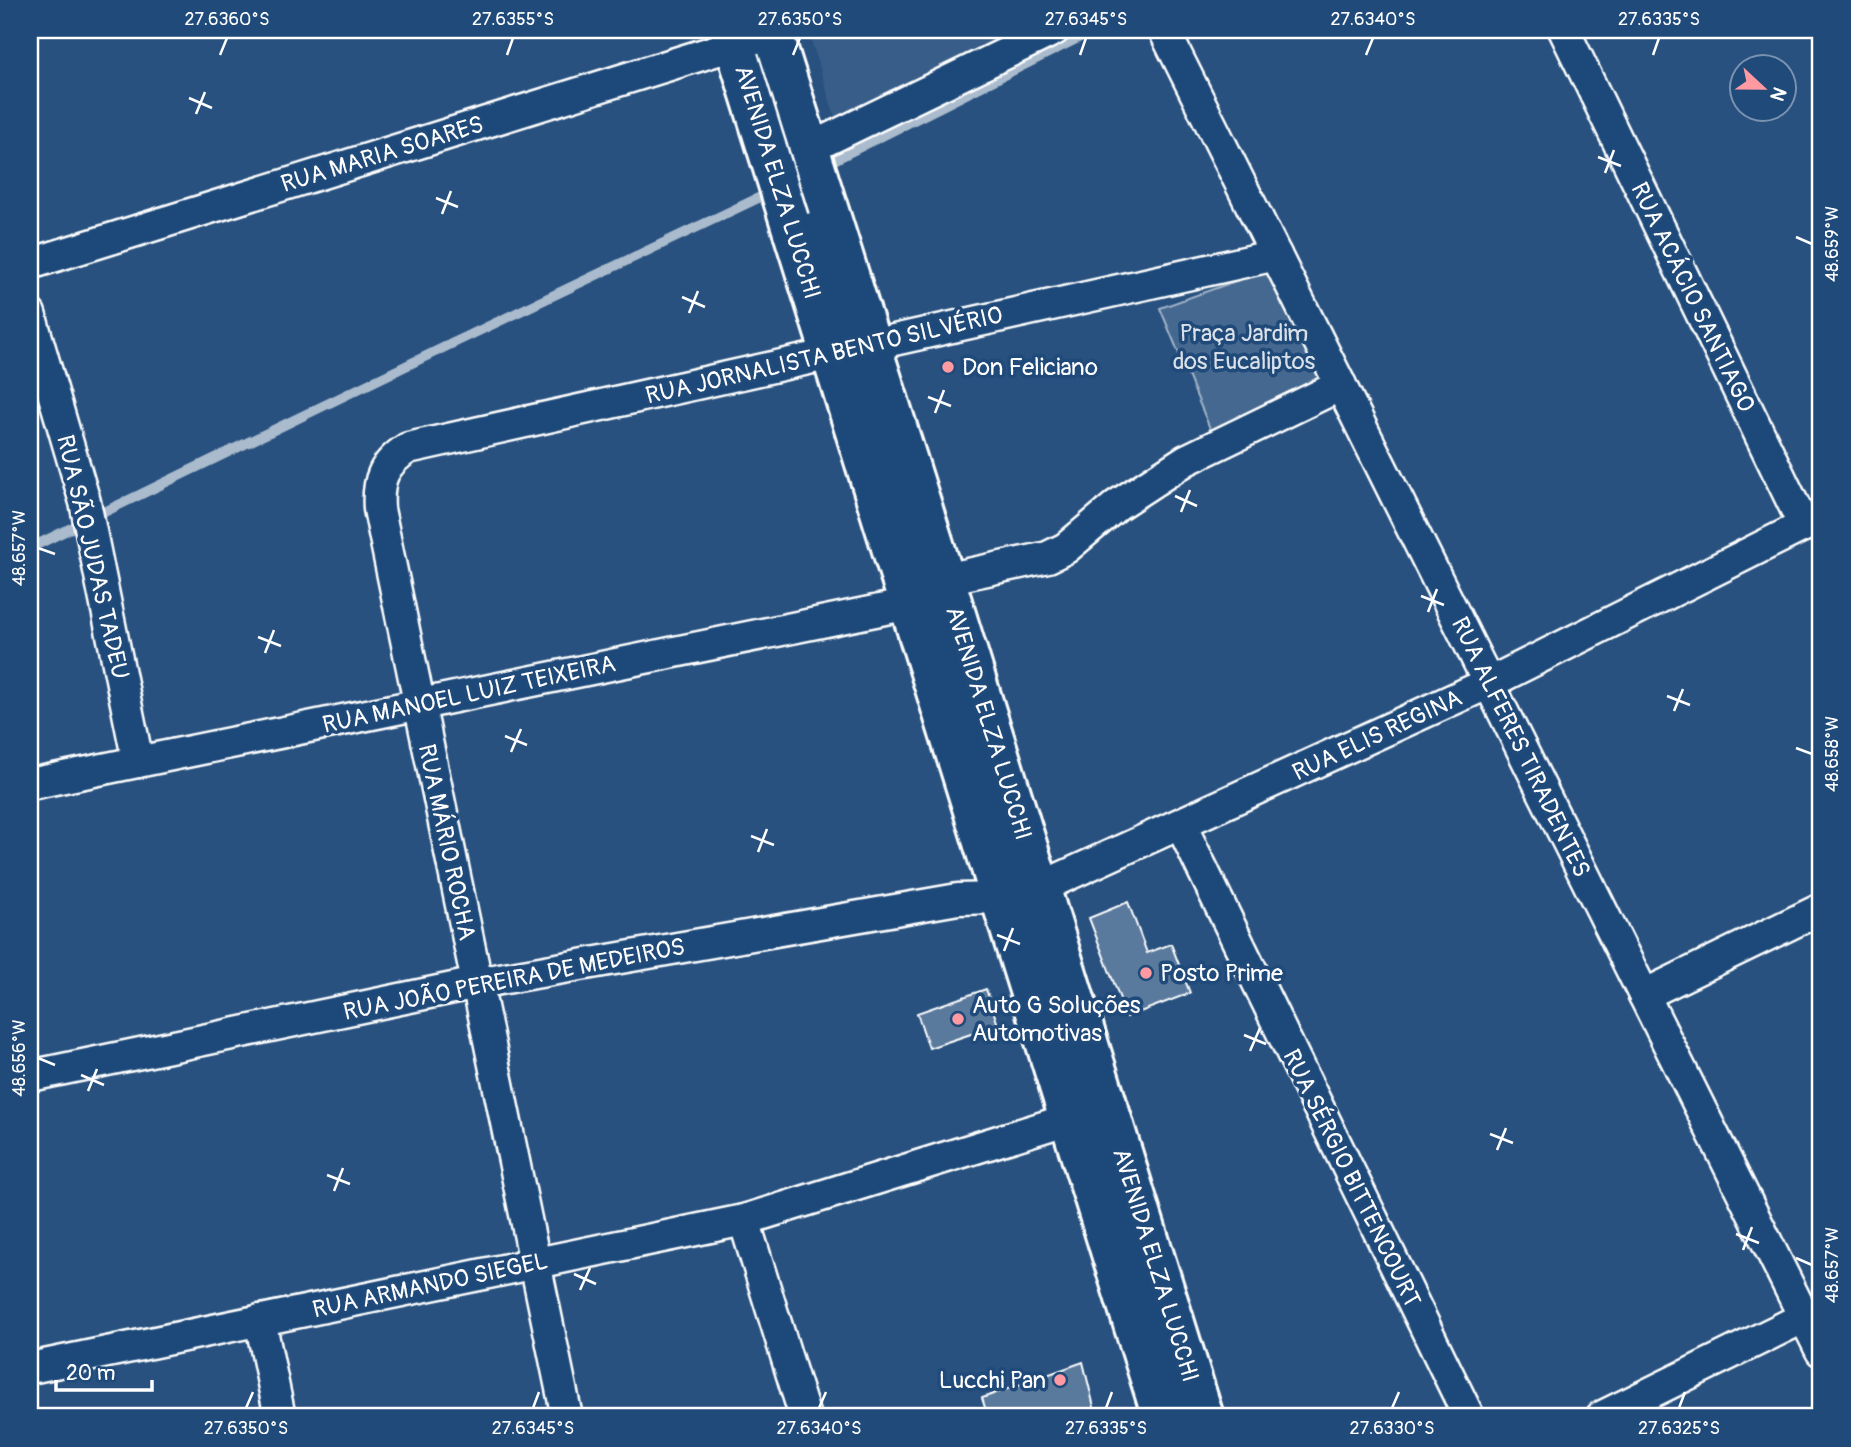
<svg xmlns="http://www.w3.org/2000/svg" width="1851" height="1447" font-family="Pangolin,sans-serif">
<rect width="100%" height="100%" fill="#28517f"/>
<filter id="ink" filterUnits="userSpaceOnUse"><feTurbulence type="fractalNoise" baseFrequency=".0143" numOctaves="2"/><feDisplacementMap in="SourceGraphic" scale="14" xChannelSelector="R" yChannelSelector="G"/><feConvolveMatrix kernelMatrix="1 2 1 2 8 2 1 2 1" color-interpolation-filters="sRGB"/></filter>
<g filter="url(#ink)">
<polygon fill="#375d88" points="808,30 1037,30 838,127"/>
<polygon fill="#446890" stroke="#a2b4c8" stroke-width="2" points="1278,266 1324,378 1211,431 1160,308"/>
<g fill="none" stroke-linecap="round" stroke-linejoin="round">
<g stroke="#aabbcd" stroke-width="10">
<polyline points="822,166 1094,30"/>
<polyline points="30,548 449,345 771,192"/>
</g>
</g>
<g fill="#5a7a9d" stroke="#fff" stroke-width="2">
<polygon points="1128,902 1147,953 1171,944 1190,993 1127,1017 1089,918"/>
<polygon points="986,989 998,1025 929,1048 917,1013"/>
<polygon points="1083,1362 1096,1415 1089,1417 988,1417 982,1398"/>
</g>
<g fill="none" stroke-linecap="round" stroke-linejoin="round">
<g stroke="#fff" stroke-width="35">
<g id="street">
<polyline points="1164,30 1821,1351"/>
<polyline points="1564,30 1804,526"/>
<polyline points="810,148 1054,30"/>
<polyline points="812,228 1183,1417"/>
<polyline points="30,264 756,38"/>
<polyline points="30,314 85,502 138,762"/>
<polyline points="945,579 1048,557 1066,548 1117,505 1186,460 1341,385"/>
<polyline points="30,784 909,604"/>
<polyline points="1181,825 1469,1417"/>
<polyline points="1644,995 1821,909"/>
<polyline points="30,1076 477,983 958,899 1000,898 1039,888 1489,683 1821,517"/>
<polyline points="744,1220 805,1417"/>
<polyline points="260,1320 280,1417"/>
<polyline points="30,1368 744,1220 1069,1119"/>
<path d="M 567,1417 L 379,509 C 377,480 383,464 408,448 L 1276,255"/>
<polyline points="1601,1417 1821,1309"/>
</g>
</g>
<g stroke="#fff" stroke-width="44">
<g id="secondary">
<polyline points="730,30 1162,1417"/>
<polyline points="772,30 945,579 1204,1417"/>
</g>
</g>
<use href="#street" stroke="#1f4a7a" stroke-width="30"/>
<use href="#secondary" stroke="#1f4a7a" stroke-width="38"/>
</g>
</g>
<path fill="none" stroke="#fff" stroke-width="2.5" d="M 220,55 L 227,38M 507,55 L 513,38M 793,55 L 800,38M 1080,55 L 1086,38M 1366,55 L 1373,38M 1653,55 L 1659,38M 189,98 L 212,108M 196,114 L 205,92M 1598,157 L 1621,166M 1605,173 L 1614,150M 436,198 L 458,207M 442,214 L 451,191M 1796,237 L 1812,244M 682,297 L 705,307M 689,313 L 698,291M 928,397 L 951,406M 935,413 L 944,390M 1175,496 L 1197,506M 1181,512 L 1190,490M 38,548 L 55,554M 1421,596 L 1444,605M 1428,612 L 1437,589M 258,637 L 281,646M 265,653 L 274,630M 1667,696 L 1690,705M 1674,711 L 1683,689M 505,736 L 527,745M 1796,748 L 1812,754M 511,752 L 521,729M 751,836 L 774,845M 758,852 L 767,829M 997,935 L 1020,944M 1004,951 L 1013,928M 1244,1035 L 1266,1044M 1250,1051 L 1260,1028M 38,1058 L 55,1065M 81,1075 L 104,1085M 88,1091 L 97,1069M 1490,1134 L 1513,1143M 1497,1150 L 1506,1128M 327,1175 L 350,1184M 334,1191 L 343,1168M 1736,1234 L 1759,1243M 1743,1250 L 1752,1227M 1796,1258 L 1812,1265M 574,1274 L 596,1284M 580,1290 L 590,1268M 246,1408 L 253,1392M 533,1408 L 539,1392M 819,1408 L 826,1392M 1106,1408 L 1112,1392M 1392,1408 L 1399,1392M 1679,1408 L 1685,1392"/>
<g fill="#ff9aa2" stroke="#1f4a7a" stroke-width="2.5">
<circle cx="948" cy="367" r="7"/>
<circle cx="1146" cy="973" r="7"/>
<circle cx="958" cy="1019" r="7"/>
<circle cx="1060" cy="1380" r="7"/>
</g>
<g text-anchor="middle" stroke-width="7" stroke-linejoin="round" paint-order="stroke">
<g font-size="24" fill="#fff" stroke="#1f4a7a">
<text transform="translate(382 154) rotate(-17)" y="8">RUA MARIA SOARES</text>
<text transform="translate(778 182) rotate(73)" y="8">AVENIDA ELZA LUCCHI</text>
<text transform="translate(1693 297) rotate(64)" y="8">RUA ACÁCIO SANTIAGO</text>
<text transform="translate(824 355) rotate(-13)" y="8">RUA JORNALISTA BENTO SILVÉRIO</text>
<text transform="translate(93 557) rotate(77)" y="8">RUA SÃO JUDAS TADEU</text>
<text transform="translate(469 694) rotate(-12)" y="8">RUA MANOEL LUIZ TEIXEIRA</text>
<text transform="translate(989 723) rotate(73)" y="8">AVENIDA ELZA LUCCHI</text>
<text transform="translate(1377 735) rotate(-25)" y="8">RUA ELIS REGINA</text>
<text transform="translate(1521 747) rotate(64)" y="8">RUA ALFERES TIRADENTES</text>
<text transform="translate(447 842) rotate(78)" y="8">RUA MÁRIO ROCHA</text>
<text transform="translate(514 979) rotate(-11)" y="8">RUA JOÃO PEREIRA DE MEDEIROS</text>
<text transform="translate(1352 1178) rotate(64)" y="8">RUA SÉRGIO BITTENCOURT</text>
<text transform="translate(1156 1265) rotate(73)" y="8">AVENIDA ELZA LUCCHI</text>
<text transform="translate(430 1285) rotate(-12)" y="8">RUA ARMANDO SIEGEL</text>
</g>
<g font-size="24" fill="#dae1e9" stroke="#1f4a7a">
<text x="1244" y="341">Praça Jardim<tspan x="1244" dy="28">dos Eucaliptos</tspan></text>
</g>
<g font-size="24" fill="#fff" stroke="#1f4a7a" text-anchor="start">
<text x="962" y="375">Don Feliciano</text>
<text x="1160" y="981">Posto Prime</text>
<text x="972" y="1013">Auto G Soluções<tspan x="972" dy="28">Automotivas</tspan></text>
<text x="1046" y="1388" text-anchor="end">Lucchi Pan</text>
</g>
</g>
<rect width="1851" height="1447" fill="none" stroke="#1f4a7a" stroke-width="77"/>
<g transform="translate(1763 88) rotate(112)"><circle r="33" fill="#1f4a7a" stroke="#7992af" stroke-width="2"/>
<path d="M0-5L12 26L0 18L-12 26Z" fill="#ff9aa2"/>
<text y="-10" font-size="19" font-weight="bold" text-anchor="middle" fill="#ffffff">N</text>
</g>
<path d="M56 1380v10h96v-10" fill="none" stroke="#ffffff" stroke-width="3.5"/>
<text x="66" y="1380" font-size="21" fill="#ffffff" stroke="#1f4a7a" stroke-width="5" paint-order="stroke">20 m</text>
<rect x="38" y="38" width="1774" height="1370" fill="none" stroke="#fff" stroke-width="2.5"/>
<g font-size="18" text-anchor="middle" fill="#fff">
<text x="227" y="25">27.6360°S</text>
<text x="513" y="25">27.6355°S</text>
<text x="800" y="25">27.6350°S</text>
<text x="1086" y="25">27.6345°S</text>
<text x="1373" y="25">27.6340°S</text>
<text x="1659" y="25">27.6335°S</text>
<text transform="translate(1832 244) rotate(-90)" y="6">48.659°W</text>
<text transform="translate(19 548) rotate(-90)" y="6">48.657°W</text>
<text transform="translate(1832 754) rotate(-90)" y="6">48.658°W</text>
<text transform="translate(19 1058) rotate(-90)" y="6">48.656°W</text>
<text transform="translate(1832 1265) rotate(-90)" y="6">48.657°W</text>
<text x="246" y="1434">27.6350°S</text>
<text x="533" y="1434">27.6345°S</text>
<text x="819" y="1434">27.6340°S</text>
<text x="1106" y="1434">27.6335°S</text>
<text x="1392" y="1434">27.6330°S</text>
<text x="1679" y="1434">27.6325°S</text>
</g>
</svg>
